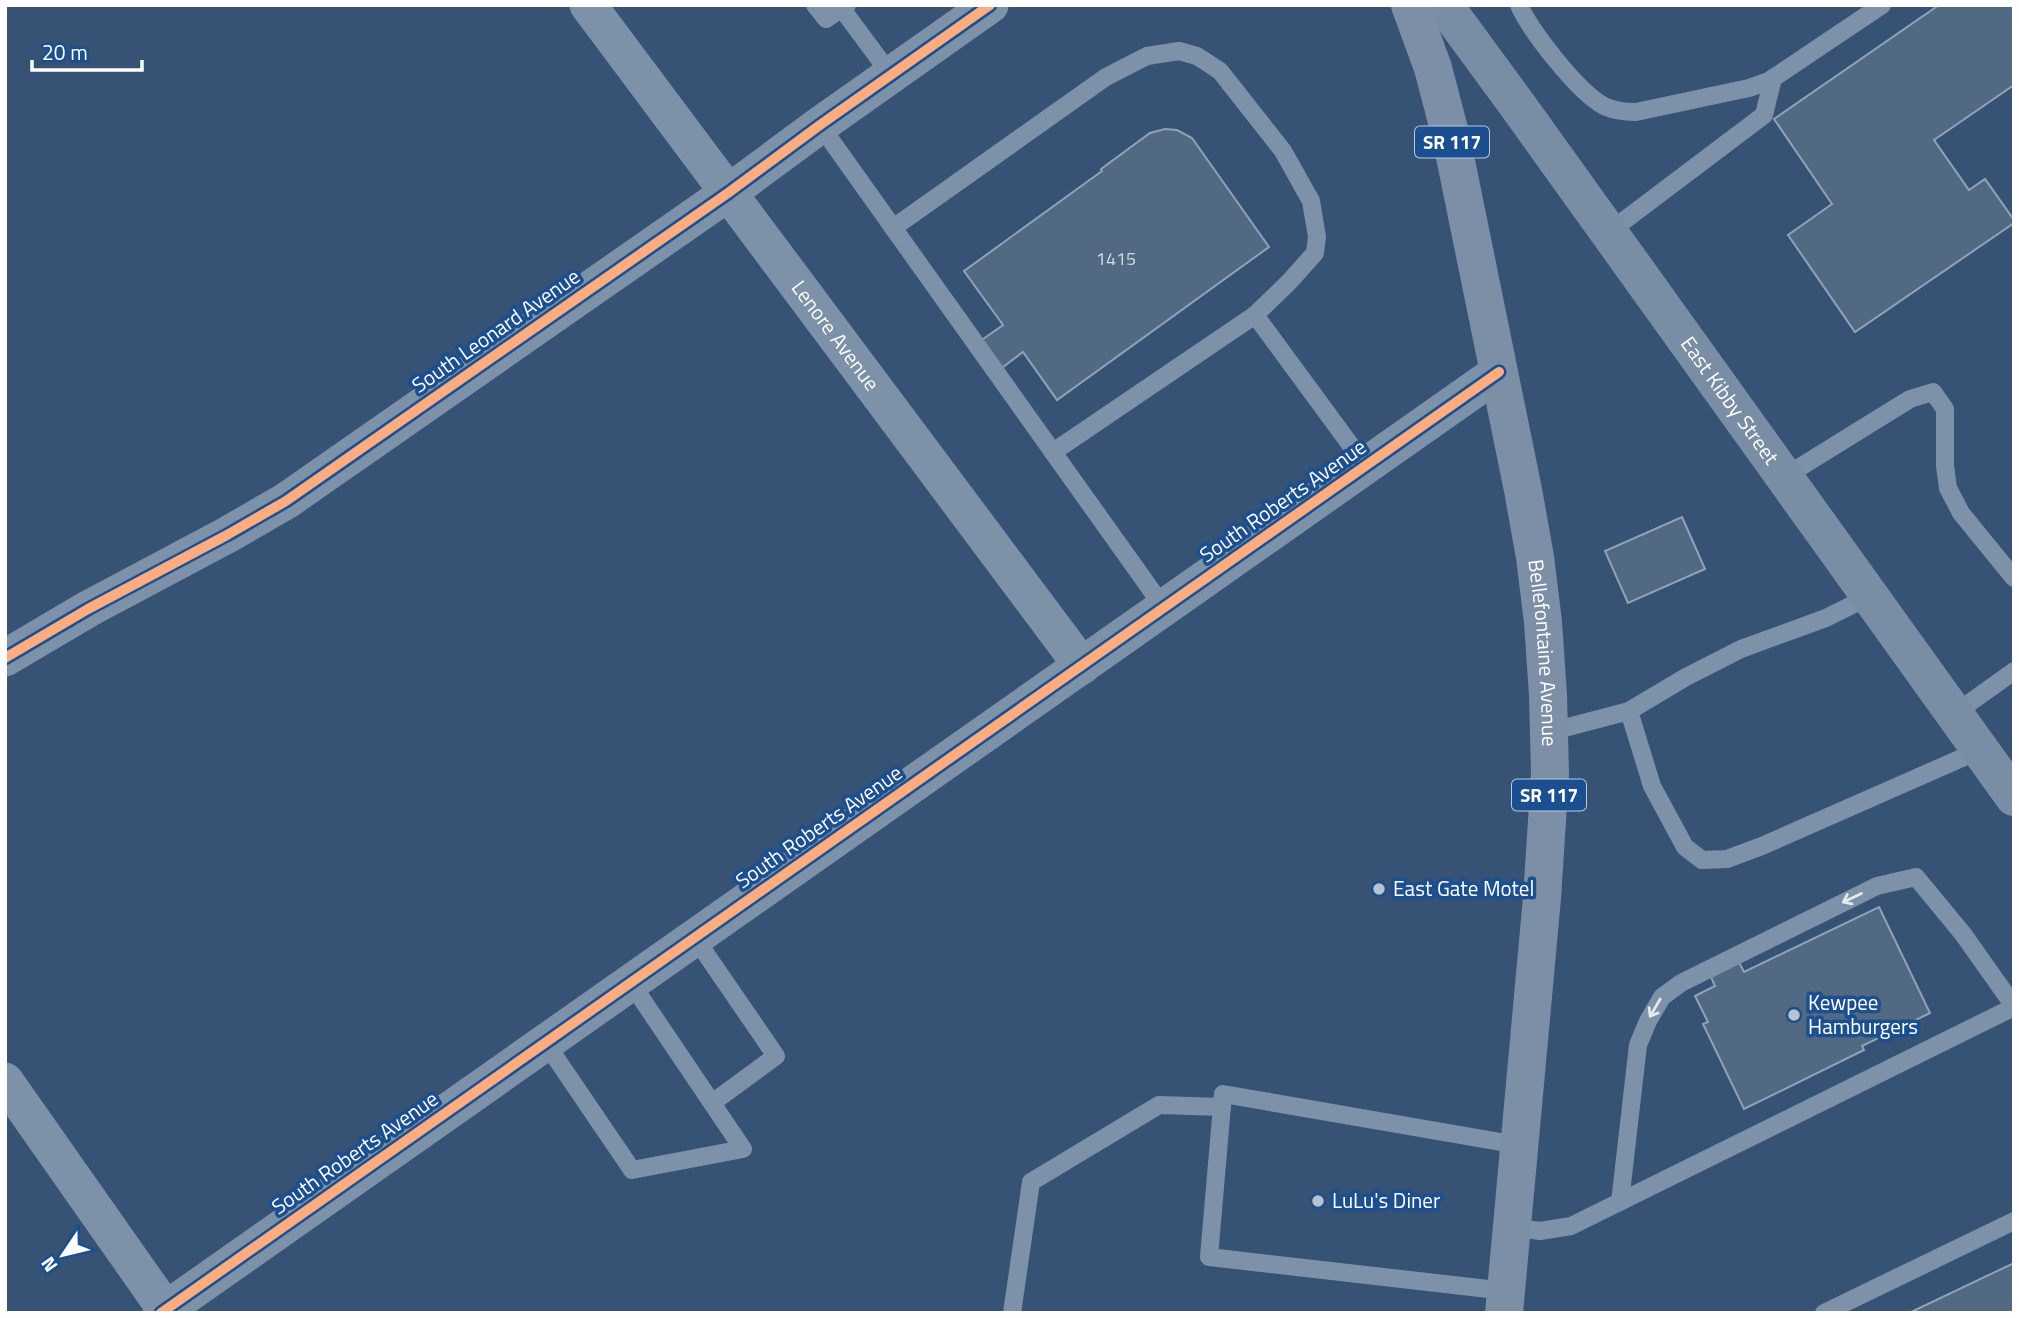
<svg xmlns="http://www.w3.org/2000/svg" width="2019" height="1318" font-family="'Titillium Web',sans-serif">
<rect width="100%" height="100%" fill="#365274"/>
<g fill="#526984" stroke="#92a2b6" stroke-width="2">
<polygon points="1939,5 2014,5 2014,85 1934,140 1969,190 1985,179 2014,220 2014,223 1855,332 1788,235 1832,204 1774,119"/>
<polygon points="1165,129 1177,130 1192,138 1269,247 1057,400 1023,352 999,370 979,342 1003,325 964,271 1102,171 1101,169 1150,133"/>
<polygon points="1682,517 1705,569 1628,603 1605,551"/>
<polygon points="1879,907 1930,1013 1862,1046 1864,1050 1744,1109 1703,1024 1708,1022 1695,996 1715,986 1711,977 1739,962 1744,972"/>
<polygon points="2014,1263 2014,1313 1909,1313"/>
</g>
<g fill="none" stroke-linecap="round" stroke-linejoin="round">
<g stroke="#7d92a8" stroke-width="18">
<polyline points="815,5 826,19 847,5"/>
<path d="M 1519,5 C 1531,32 1578,92 1604,106 C 1614,111 1625,112 1636,112 L 1749,88 L 1769,81 L 1882,5"/>
<polyline points="842,9 891,75"/>
<polyline points="820,125 1164,608"/>
<polyline points="893,228 1106,77 1147,56 1179,51 1197,56 1220,71 1283,151 1311,201 1317,237 1315,253 1290,281 1255,315"/>
<polyline points="1609,232 1764,115 1773,78"/>
<polyline points="1053,452 1255,315 1366,466"/>
<polyline points="1784,477 1910,399 1933,392 1945,409 1945,466 1948,488 1961,513 2014,578"/>
<polyline points="1629,711 1652,786 1685,847 1702,860 1727,859 1762,846 1980,750"/>
<polyline points="1954,714 2014,671"/>
<polyline points="1549,732 1629,711 1686,677 1741,649 1826,618 1870,596"/>
<polyline points="695,938 776,1056 712,1103"/>
<polyline points="545,1042 632,1170 743,1149 631,983"/>
<polyline points="1620,1202 1638,1045 1648,1021 1662,997 1681,983 1877,886 1916,877 1963,934 2014,1006"/>
<polyline points="1511,1227 1540,1231 1571,1226 2014,1007"/>
<polyline points="1506,1291 1209,1257 1223,1094 1518,1145"/>
<polyline points="1012,1313 1031,1182 1159,1105 1222,1107"/>
<polyline points="1824,1313 2014,1221"/>
</g>
<g stroke="#7d92a8" stroke-width="37">
<path id="s1" d="M 588,5 L 1082,666"/>
<polyline points="5,658 88,609 227,535 286,501 728,193 820,125 990,5"/>
<polyline points="5,1081 168,1313"/>
<polyline points="161,1313 1499,372"/>
</g>
<path stroke="#798da4" stroke-width="38" id="s2" d="M 1444,5 L 1518,106 L 2014,797"/>
<path stroke="#7d8ea7" stroke-width="38" id="s3" d="M 1410,5 L 1433,68 L 1451,137 L 1523,490 L 1535,557 L 1543,622 L 1548,695 L 1550,774 L 1542,898 L 1504,1313"/>
<g stroke="#1b4f8f" stroke-width="15">
<g id="cycleway">
<polyline points="5,658 88,609 227,535 286,501 728,193 820,125 990,5"/>
<polyline points="161,1313 1499,372"/>
</g>
</g>
<use href="#cycleway" stroke="#ffac80" stroke-width="10"/>
</g>
<defs><path id="oneway-shaft" d="M-6 0H5M1.5-3L5.5 0L1.5 3" fill="none" stroke-width="1.6" stroke-linecap="round" stroke-linejoin="round" transform="scale(1.75)"/></defs>
<g stroke="#e5e9ee">
<use href="#oneway-shaft" transform="translate(1852 898) rotate(154)"/>
<use href="#oneway-shaft" transform="translate(1655 1008) rotate(120)"/>
</g>
<g fill="#b9c2ce" stroke="#1b4f8f" stroke-width="2.5">
<circle cx="1379" cy="889" r="7"/>
<circle cx="1794" cy="1015" r="7"/>
<circle cx="1318" cy="1201" r="7"/>
</g>
<g text-anchor="middle" stroke-width="7" stroke-linejoin="round" paint-order="stroke">
<g font-size="18" fill="#d4dae0">
<text x="1116" y="265">1415</text>
</g>
<g fill="#1b4f8f" stroke="#bbcadd" stroke-width="2">
<rect x="1415" y="126.5" width="74" height="31" rx="5"/>
<rect x="1512" y="779.5" width="74" height="31" rx="5"/>
</g>
<g font-size="19" font-weight="bold" fill="#fff">
<text x="1452" y="149">SR 117</text>
<text x="1549" y="802">SR 117</text>
</g>
<g font-size="21" fill="#fff" stroke="#1b4f8f">
<text transform="translate(496 331) rotate(-35)" y="7">South Leonard Avenue</text>
<text dy="7" stroke="none"><textPath href="#s1" startOffset="413">Lenore Avenue</textPath></text>
<text dy="7" stroke="none"><textPath href="#s2" startOffset="488">East Kibby Street</textPath></text>
<text transform="translate(1283 501) rotate(-35)" y="7">South Roberts Avenue</text>
<text dy="7" stroke="none"><textPath href="#s3" startOffset="663">Bellefontaine Avenue</textPath></text>
<text transform="translate(819 827) rotate(-35)" y="7">South Roberts Avenue</text>
<text transform="translate(355 1153) rotate(-35)" y="7">South Roberts Avenue</text>
</g>
<g font-size="21" fill="#fff" stroke="#1b4f8f" text-anchor="start">
<text x="1393" y="896">East Gate Motel</text>
<text x="1808" y="1010">Kewpee<tspan x="1808" dy="24">Hamburgers</tspan></text>
<text x="1332" y="1208">LuLu's Diner</text>
</g>
</g>
<rect width="2019" height="1318" fill="none" stroke="#ffffff" stroke-width="14"/>
<g transform="translate(63 1255) rotate(235)" stroke="#1b4f8f" stroke-width="5" paint-order="stroke">
<path d="M0-5L12 26L0 18L-12 26Z" fill="#ffffff"/>
<text y="-10" font-size="19" font-weight="bold" text-anchor="middle" fill="#ffffff">N</text>
</g>
<path d="M32 60v10h110v-10" fill="none" stroke="#ffffff" stroke-width="3.5"/>
<text x="42" y="60" font-size="21" fill="#ffffff" stroke="#1b4f8f" stroke-width="5" paint-order="stroke">20 m</text>
</svg>
